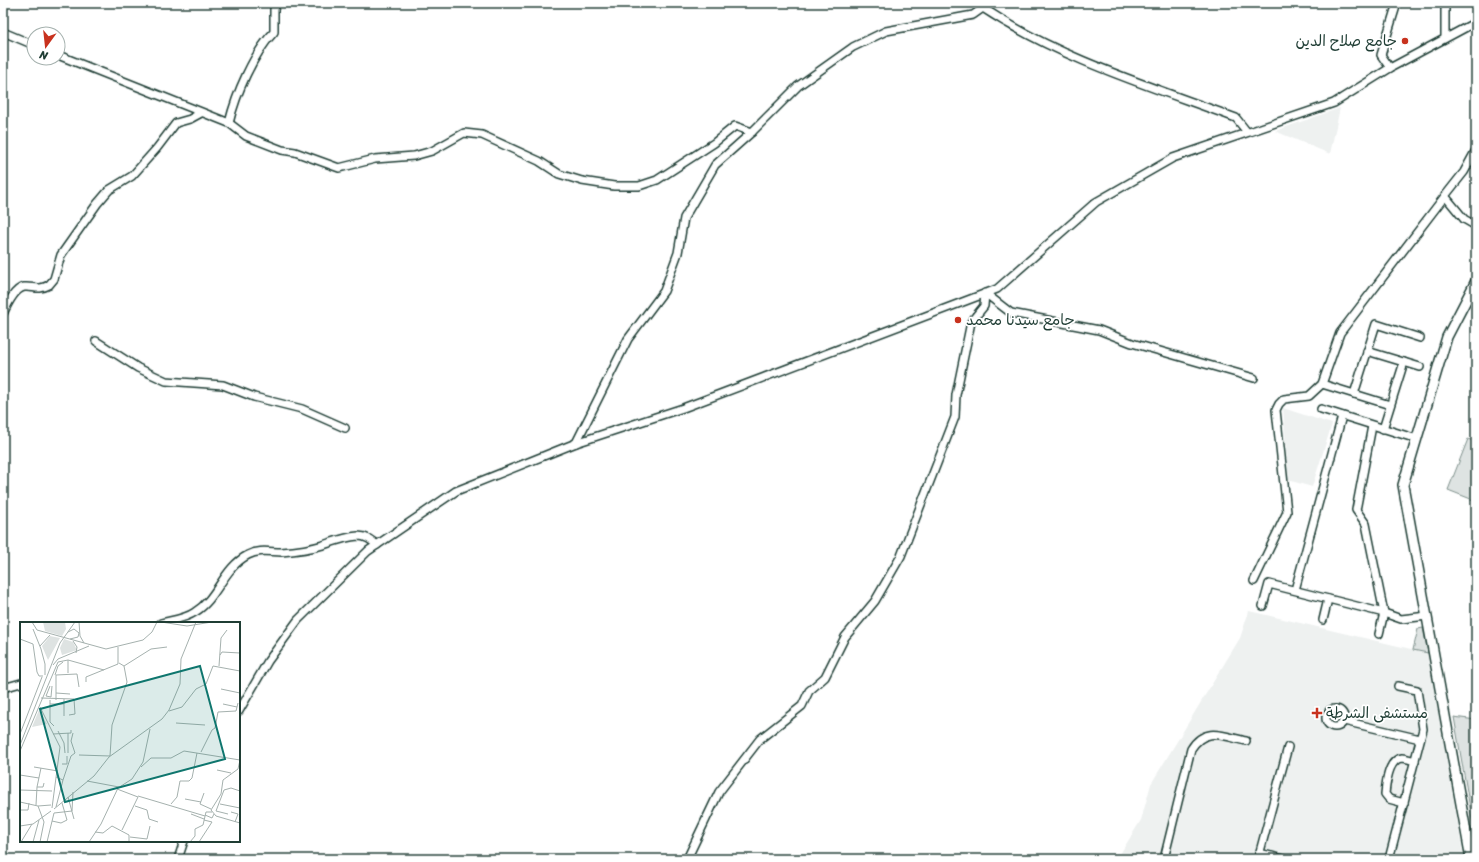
<svg xmlns="http://www.w3.org/2000/svg" width="1479" height="862" font-family="Sriracha,'Playpen Sans Arabic',sans-serif">
<rect width="100%" height="100%" fill="#fff"/>
<filter id="ink" filterUnits="userSpaceOnUse"><feTurbulence type="fractalNoise" baseFrequency=".025" numOctaves="2"/><feDisplacementMap in="SourceGraphic" scale="8" xChannelSelector="R" yChannelSelector="G"/><feConvolveMatrix kernelMatrix="1 2 1 2 8 2 1 2 1" color-interpolation-filters="sRGB"/></filter>
<g filter="url(#ink)">
<g fill="#eef1f0">
<polygon points="1340,108 1330,154 1275,131"/>
<polygon points="1283,408 1332,424 1312,487 1288,480"/>
<polygon points="1249,611 1428,653 1464,859 1117,859 1141,820 1151,784 1240,638"/>
</g>
<g fill="#dee3e2" stroke="#7e908b">
<polygon points="1468,439 1476,442 1476,501 1448,490"/>
<polygon points="1423,628 1428,653 1413,650 1418,629"/>
<polygon points="1454,717 1476,720 1476,843"/>
</g>
<g fill="none" stroke-linecap="round" stroke-linejoin="round">
<g stroke="#1f3d34" stroke-width="10">
<g id="minor">
<path d="M 983,8 C 1060,59 1150,86 1236,118 L 1247,132"/>
<polyline points="3,32 34,45"/>
<polyline points="1445,38 1445,3"/>
<polyline points="58,55 229,123 246,136 282,150 295,152 339,168 375,159 414,156 432,151 464,133 482,135 539,161 559,174 582,181 614,186 639,186 657,180 714,143 735,126 752,132"/>
<polyline points="1390,68 1381,55 1397,3"/>
<path d="M 229,123 C 236,94 253,54 274,32 L 274,9 L 277,3"/>
<polyline points="1476,150 1464,172 1445,196 1464,219 1476,226"/>
<path d="M 3,314 C 7,305 14,289 24,287 C 34,286 38,291 49,285 L 54,279 L 61,255 L 97,204 L 109,190 L 132,176 L 157,148 L 176,123 L 190,119 L 201,113"/>
<polyline points="96,341 138,368 166,381 223,385 254,397 302,409 345,428"/>
<polyline points="1367,351 1420,367"/>
<polyline points="1322,384 1390,405"/>
<polyline points="1354,394 1376,324 1420,338"/>
<polyline points="1321,409 1417,439"/>
<polyline points="1372,426 1356,510 1366,524 1384,613 1379,634"/>
<polyline points="1383,429 1404,362"/>
<polyline points="576,443 628,339 664,291 678,253 684,218 715,165 752,132 798,86 853,47 886,31 973,15 990,3"/>
<polyline points="1254,581 1287,512 1276,410 1279,404 1284,399 1309,396 1322,384 1340,333 1445,196"/>
<polyline points="1295,590 1342,416"/>
<polyline points="1263,606 1269,584 1384,613 1401,619 1427,616"/>
<polyline points="1323,620 1328,599"/>
<path d="M 161,623 C 172,620 185,619 195,612 C 218,598 223,568 248,555 C 259,549 270,552 281,552 C 294,551 310,549 323,545 C 335,541 346,537 358,536 C 366,536 371,540 377,545"/>
<polyline points="3,688 21,683"/>
<circle cx="1335" cy="718" r="9"/>
<polyline points="239,711 268,661 298,620 368,551 456,491 576,443 683,408 997,289 1096,202 1173,158 1334,103 1390,68 1476,22"/>
<polyline points="1344,721 1420,739"/>
<path d="M 1404,803 L 1389,799 L 1385,794 C 1386,784 1388,759 1402,758 C 1406,758 1411,760 1415,761"/>
<polyline points="1259,853 1284,859"/>
<polyline points="178,859 184,841"/>
<polyline points="687,859 719,792 760,739 802,706 809,691 825,677 845,637 875,601 901,556 955,417 956,395 971,322 984,306 985,293 1011,313 1099,330 1132,343 1254,378"/>
<path d="M 1164,859 L 1191,749 C 1205,726 1223,736 1246,741"/>
<polyline points="1258,859 1288,747"/>
<polyline points="1389,859 1423,729 1417,690 1398,686"/>
</g>
</g>
<g stroke="#1f3d34" stroke-width="12">
<polyline id="tertiary" points="1471,859 1403,485 1447,337 1476,281"/>
</g>
<use href="#minor" stroke="#fff" stroke-width="7"/>
<use href="#tertiary" stroke="#fff" stroke-width="9"/>
</g>
</g>
<g fill="#c8321e" stroke="#fff" stroke-width="1.5">
<circle cx="1405" cy="41" r="4"/>
<circle cx="958" cy="320" r="4"/>
<path d="M1315 707h4v4h4v4h-4v4h-4v-4h-4v-4h4z"/>
</g>
<g text-anchor="middle" stroke-width="3.5" stroke-linejoin="round" paint-order="stroke">
<g font-size="15" fill="#1f3d34" stroke="#fff" text-anchor="start">
<text x="1397" y="46" text-anchor="end">جامع صلاح الدين</text>
<text x="966" y="325">جامع سيدنا محمد</text>
<text x="1326" y="718">مستشفى الشرطة</text>
</g>
</g>
<g transform="translate(20 622)">
<rect width="220" height="220" fill="#fff"/>
<path d="M 23,0 L 45,0 L 46,7 L 42,14 L 25,9 ZM 30,14 L 40,16 L 28,38 L 22,24 ZM 44,17 L 53,20 L 57,28 L 42,33 L 40,26 ZM 19,88 L 27,102 L 12,105 Z" fill="#dee3e2"/>
<path fill="none" stroke="#a5b1ae" stroke-width="1" d="M 12,0 L 17,8 L 86,27 L 123,18 L 132,10 L 137,0M 59,0 L 60,14 L 64,21M 141,0 L 167,4 L 192,0M 13,7 L 21,27M 48,10 L 54,7 L 59,11 L 58,15 L 50,17M 0,17 L 13,22 L 17,50 L 19,54 L 23,54M 53,19 L 57,25 L 56,31M 20,24 L 30,13M 21,27 L 25,42 L 25,53M 200,33 L 202,30 L 220,31M 48,38 L 48,51M 99,41 L 104,44 L 131,27 L 147,25M 33,43 L 38,37 L 69,24M 199,44 L 201,16 L 207,8M 35,53 L 38,44 L 43,40M 66,60 L 66,55 L 98,42 L 98,25M 30,64 L 26,74 L 31,75 L 32,64M 201,67 L 220,71M 36,71 L 50,72M 21,76 L 54,77 L 55,92 L 49,93M 30,78 L 30,100 L 34,104M 36,78 L 36,53 L 57,52 L 59,65M 30,82 L 44,82M 203,82 L 217,85M 20,85 L 40,125 L 32,186M 149,89 L 162,85 L 176,67 L 186,62 L 193,44 L 220,49M 44,94 L 44,77M 156,101 L 185,103M 38,109 L 44,121 L 45,131M 0,112 L 22,55M 33,112 L 51,111 L 51,108M 0,123 L 40,21 L 55,0M 0,129 L 38,40 L 48,38 L 84,48M 181,130 L 192,108 L 195,106 L 198,90 L 216,89 L 218,81M 48,131 L 48,111M 59,133 L 90,134 L 92,103 L 107,60 L 104,44M 220,138 L 218,147 L 203,158 L 201,172 L 191,188 L 196,194 L 220,201M 42,142 L 47,142 L 47,134M 14,145 L 38,149M 121,145 L 131,136 L 151,136 L 164,129 L 220,138M 197,148 L 211,151M 0,153 L 19,156M 36,155 L 43,158 L 36,185M 43,158 L 51,134 L 55,131 L 51,119 L 53,111M 67,159 L 99,165M 17,165 L 21,146M 97,167 L 118,175 L 102,208M 0,168 L 32,169M 184,171 L 180,182 L 191,187M 118,174 L 185,194M 48,175 L 54,197M 165,177 L 181,180M 0,180 L 18,184 L 31,183M 151,182 L 157,175 L 160,159 L 169,159 L 172,156 L 177,131M 200,182 L 220,186M 16,183 L 17,165 L 23,165 L 24,161M 18,184 L 24,200 L 20,220M 115,184 L 127,188 L 129,197 L 138,200M 34,187 L 74,154 L 89,135 L 142,97 L 149,88 L 160,62 L 161,37 L 176,0M 0,188 L 8,188 L 9,181M 211,190 L 218,192 L 215,200M 34,191 L 52,189 L 53,170M 171,192 L 184,197M 208,192 L 196,189 L 204,168 L 211,166 L 220,169M 185,193 L 192,196 L 194,192M 32,199 L 41,201 L 47,198 L 42,181M 0,204 L 13,202 L 31,189M 75,210 L 83,211 L 92,204 L 109,213 L 109,220M 110,215 L 127,217 L 130,204M 1,220 L 12,202M 13,220 L 19,198M 27,220 L 34,191M 69,220 L 81,202 L 98,166 L 112,157 L 123,140 L 130,107M 170,220 L 175,214 L 175,207 L 183,203 L 186,190 L 192,190M 179,220 L 192,200 L 184,198"/>
<path fill="#0f766e" fill-opacity="0.15" stroke="#0f766e" stroke-width="2" d="M 180,44 L 205,137 L 45,180 L 20,87 Z"/>
<rect width="220" height="220" fill="none" stroke="#1f3d34" stroke-width="2"/>
</g>
<rect width="1479" height="862" fill="none" stroke="#fff" stroke-width="16"/>
<rect x="8" y="8" width="1463" height="846" fill="none" stroke="#1f3d34" stroke-width="1.5" filter="url(#ink)"/>
<g transform="translate(46 46) rotate(195)"><circle r="19" fill="#ffffff" stroke="#a5b1ae"/>
<path d="M0-3L7 15L0 10L-7 15Z" fill="#c8321e"/>
<text y="-6" font-size="11" font-weight="bold" text-anchor="middle" fill="#1f3d34">N</text>
</g>
</svg>
